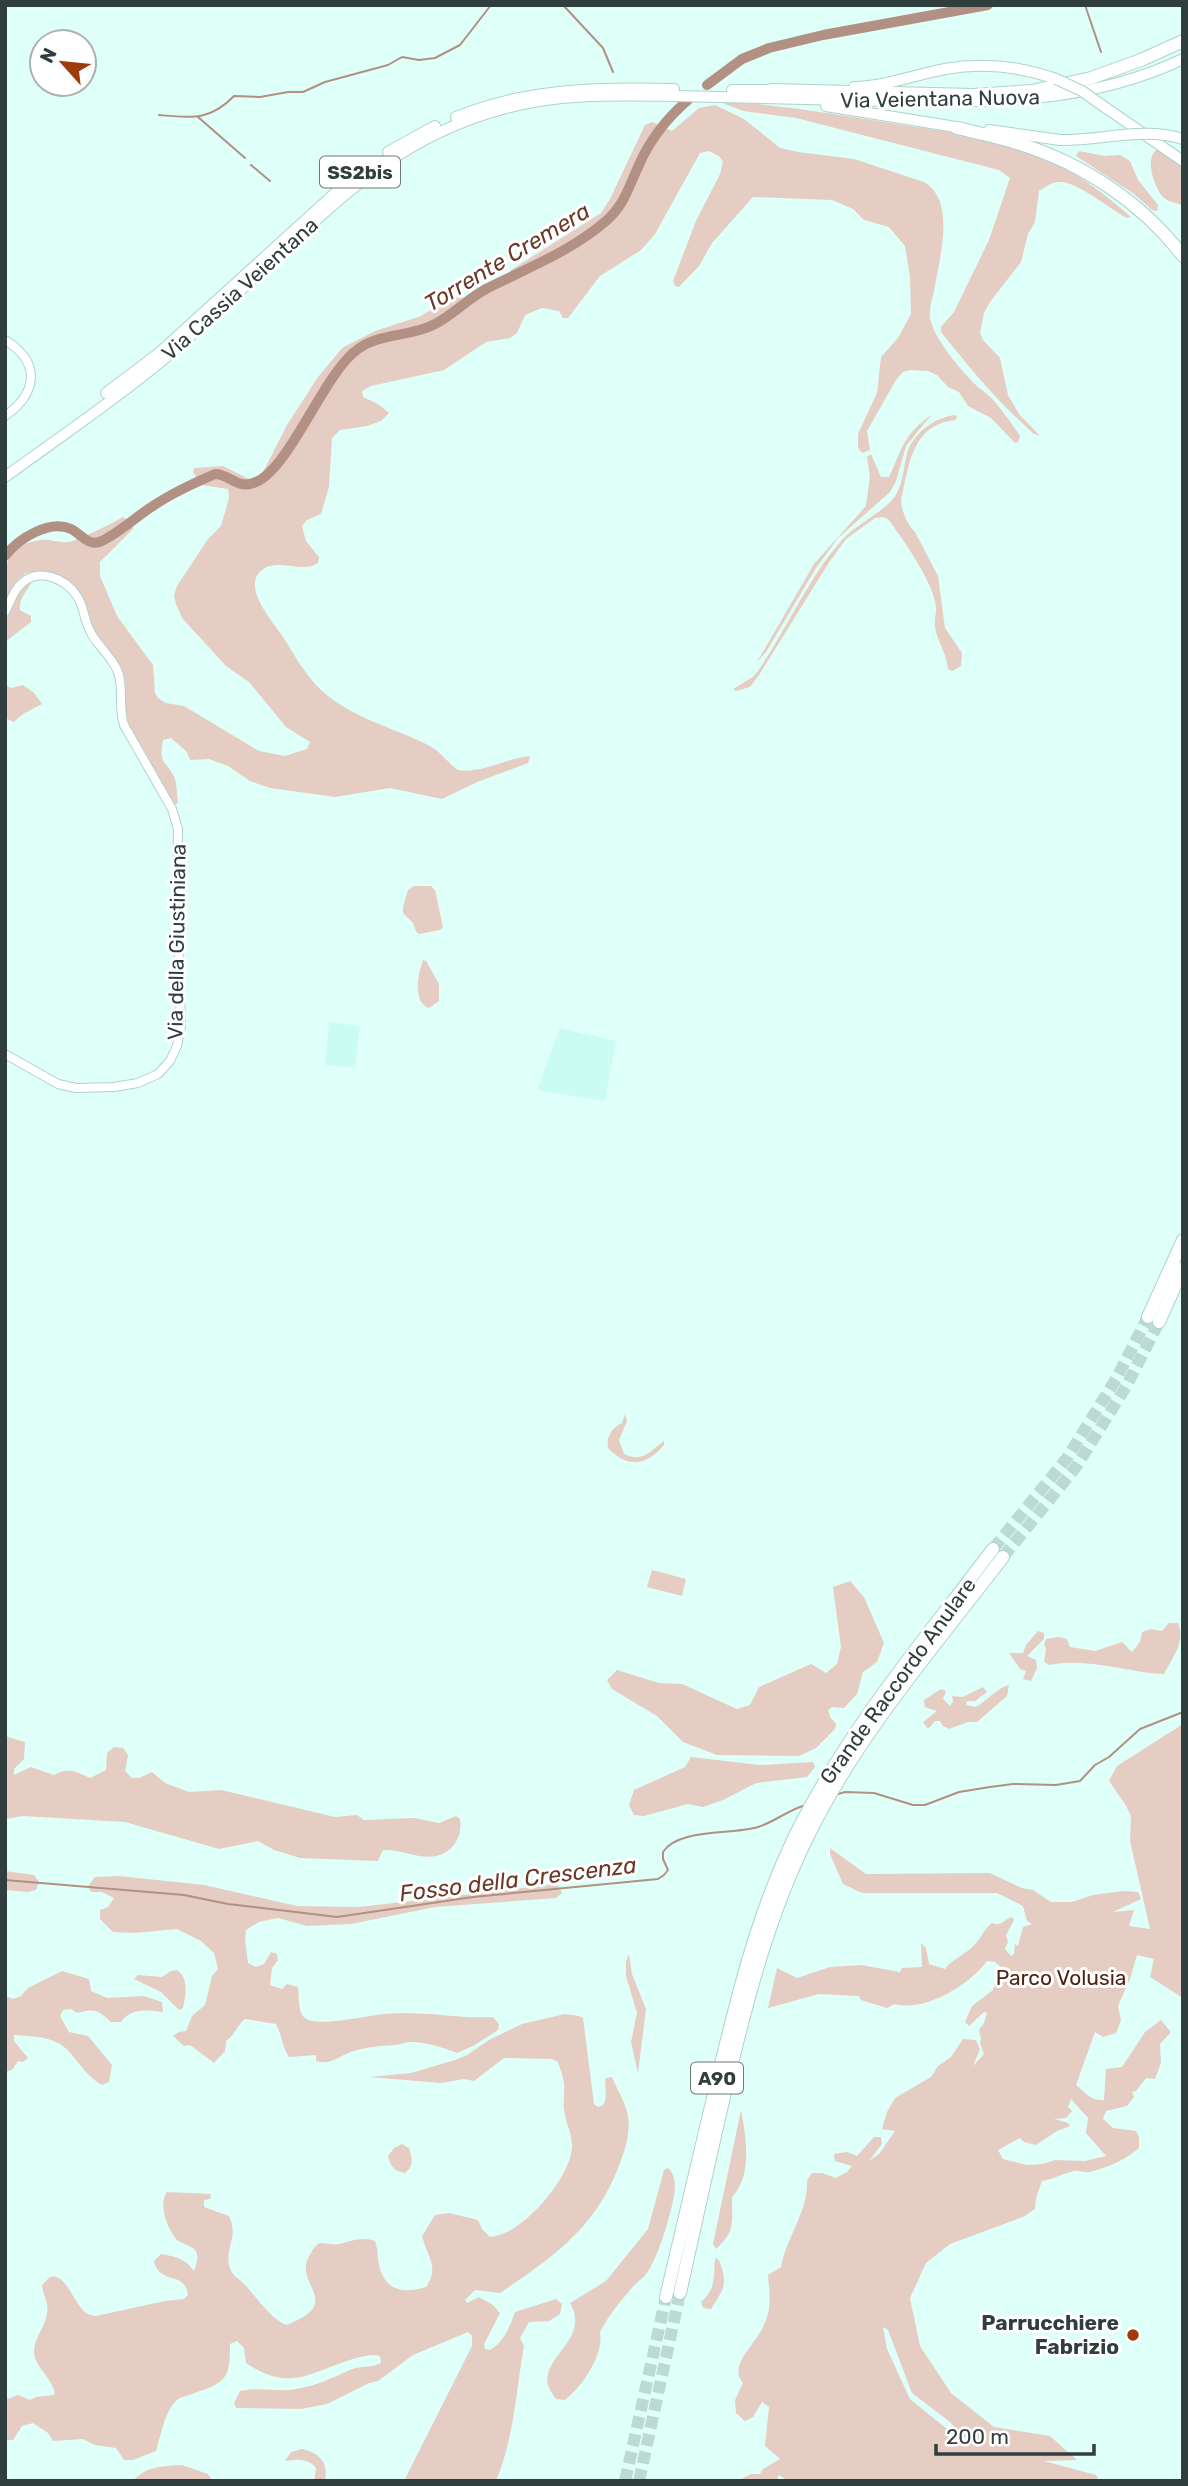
<svg xmlns="http://www.w3.org/2000/svg" width="1188" height="2486" font-family="Rubik,sans-serif">
<rect width="100%" height="100%" fill="#dffff9"/>
<g fill="#cbfcf3">
<polygon points="329,1022 360,1026 355,1068 325,1065"/>
<polygon points="560,1028 616,1041 605,1101 537,1090"/>
</g>
<g fill="#e5cdc4" fill-rule="evenodd">
<path d="M 724,101 C 787,106 847,116 909,126 C 947,132 988,136 1024,149 C 1066,164 1099,189 1131,217 L 1127,218 C 1111,210 1076,180 1059,182 C 1052,182 1045,187 1039,191 L 1035,222 L 1028,234 L 1021,262 L 990,302 L 984,313 L 980,333 L 983,340 L 1000,358 L 1008,395 L 1019,414 L 1040,436 L 1034,434 C 998,402 971,370 941,332 L 941,327 L 954,312 L 989,240 L 1010,178 L 999,170 L 796,118 L 743,111 L 725,104 Z"/>
<path d="M 715,105 L 744,119 L 780,148 L 798,152 L 854,159 L 924,182 C 957,201 939,260 934,291 C 932,299 929,309 930,318 C 934,339 962,372 978,387 C 984,392 990,396 994,401 C 1004,412 1012,424 1020,436 L 1018,442 L 1015,443 L 991,418 L 968,406 L 959,392 L 948,387 L 937,375 L 928,371 L 910,370 L 903,372 L 896,380 L 867,431 L 870,450 L 862,453 L 858,448 L 858,434 L 877,393 L 881,357 L 898,338 L 911,314 L 910,277 L 905,246 L 889,227 L 864,220 L 853,209 L 832,200 L 753,197 L 712,243 L 699,266 L 679,287 L 675,286 L 673,281 L 696,221 L 720,174 L 723,162 L 719,156 L 709,151 L 700,153 L 655,234 L 641,250 L 600,276 L 568,318 L 563,318 L 559,311 L 542,308 L 525,315 L 517,333 L 510,338 L 486,342 L 444,370 L 371,386 L 362,391 L 363,397 L 378,404 L 389,413 L 381,421 L 367,426 L 340,430 L 332,438 L 329,487 L 321,514 L 307,520 L 302,526 L 306,541 L 319,557 L 318,563 C 301,575 273,554 258,574 C 247,589 267,614 275,626 C 292,648 301,671 321,690 C 353,719 393,727 430,746 C 441,752 448,763 458,770 C 482,774 507,758 530,756 L 528,763 L 477,782 L 442,799 L 390,788 L 335,797 L 270,788 L 250,781 L 228,766 L 209,759 L 190,760 L 187,752 L 171,738 L 163,740 C 158,766 167,760 175,779 C 177,786 177,796 178,803 L 173,805 L 126,721 L 123,679 L 94,631 L 79,592 L 72,583 L 51,573 L 44,571 L 26,573 L 17,581 L 5,606 C 5,573 0,545 41,540 C 50,539 59,543 68,542 C 77,541 113,523 123,517 L 132,523 L 133,529 L 100,562 L 100,576 L 117,616 L 153,665 L 155,693 L 158,698 L 166,703 L 184,706 L 259,751 L 285,756 L 307,749 L 310,742 L 286,727 L 249,682 L 226,666 L 182,618 L 176,604 L 174,595 L 177,586 L 208,539 L 221,526 L 229,498 L 228,489 L 201,485 L 193,472 L 194,468 L 223,466 L 249,479 L 262,474 L 287,425 L 318,377 L 342,348 L 375,331 L 421,316 L 451,297 L 467,298 L 507,278 L 511,270 L 601,213 L 610,199 L 645,125 L 652,122 L 672,131 L 699,108 Z"/>
<path d="M 1156,150 L 1161,150 L 1183,167 L 1183,205 C 1176,203 1167,202 1162,196 C 1154,185 1145,160 1156,150 Z"/>
<polygon points="1079,151 1105,156 1120,155 1130,161 1138,180 1158,205 1157,211 1152,210 1134,194 1076,156"/>
<path d="M 932,414 L 906,446 L 896,481 L 890,492 L 838,538 L 816,568 L 766,652 L 757,662 L 814,564 L 866,506 L 870,476 L 867,457 L 871,454 L 881,477 L 889,477 C 904,445 902,437 932,414 Z"/>
<path d="M 954,415 L 957,416 L 956,420 C 911,424 909,467 901,501 C 902,512 907,524 915,532 L 938,576 L 945,628 L 962,653 L 961,666 L 952,671 L 948,669 C 946,652 940,646 936,632 C 934,622 935,620 936,611 C 938,588 902,538 888,519 L 883,517 L 875,518 L 846,539 L 828,564 L 759,675 L 750,687 L 736,691 L 733,689 L 753,677 L 758,671 C 787,629 808,578 842,540 C 857,524 878,515 892,500 C 903,488 903,469 907,454 C 912,434 934,418 954,415 Z"/>
<path d="M 32,581 C 29,590 19,596 20,610 L 31,616 L 31,622 L 5,642 C 5,613 6,596 32,581 Z"/>
<path d="M 5,685 L 11,688 L 23,685 L 34,693 L 42,704 C 30,711 23,712 14,722 L 5,718 Z"/>
<polygon points="414,886 431,886 435,890 443,927 440,930 419,934 416,931 413,923 403,913 403,907 408,890"/>
<path d="M 423,960 L 426,961 L 439,984 L 439,1001 L 429,1008 C 412,1002 418,974 423,960 Z"/>
<path d="M 625,1414 L 627,1421 L 619,1440 L 624,1454 C 643,1463 650,1451 664,1441 L 664,1445 C 646,1466 628,1469 608,1448 C 606,1436 612,1428 622,1423 Z"/>
<polygon points="652,1570 686,1579 682,1596 647,1587"/>
<polygon points="850,1581 864,1597 884,1643 877,1662 863,1672 857,1694 844,1708 832,1707 828,1710 830,1717 836,1724 835,1729 816,1748 799,1756 717,1755 683,1742 657,1716 612,1689 607,1680 617,1670 659,1683 682,1684 737,1709 750,1705 759,1687 811,1664 826,1673 837,1664 841,1647 833,1587"/>
<path d="M 1169,1623 L 1178,1623 C 1186,1642 1172,1658 1164,1674 C 1125,1672 1087,1657 1049,1665 L 1044,1662 L 1046,1649 L 1044,1644 L 1046,1639 L 1059,1637 L 1067,1639 L 1070,1647 L 1095,1651 L 1122,1642 L 1132,1652 L 1140,1642 L 1142,1632 L 1151,1629 L 1162,1631 Z"/>
<polygon points="1038,1631 1044,1633 1044,1639 1027,1656 1036,1660 1037,1668 1031,1681 1023,1679 1026,1671 1020,1669 1009,1653 1023,1653 1026,1645"/>
<path d="M 1009,1685 L 1007,1696 L 977,1722 L 968,1722 L 949,1729 L 943,1726 L 940,1721 L 935,1721 L 928,1729 L 923,1722 L 937,1711 L 925,1707 L 924,1700 L 941,1689 L 946,1691 L 943,1699 L 950,1706 L 953,1702 L 952,1696 L 963,1697 L 983,1687 L 987,1692 L 975,1701 L 967,1701 L 966,1705 L 976,1707 C 988,1700 997,1688 1009,1685 Z"/>
<path d="M 1183,1724 L 1183,1998 L 1150,1977 L 1154,1959 L 1137,1955 L 1130,1979 L 1118,2006 L 1121,2020 L 1116,2033 L 1103,2037 L 1095,2032 L 1076,2085 C 1085,2092 1090,2101 1104,2100 L 1106,2069 L 1122,2067 L 1145,2032 L 1161,2020 L 1171,2032 L 1160,2044 L 1161,2063 L 1155,2079 L 1146,2078 L 1136,2091 L 1132,2092 L 1134,2097 L 1127,2106 L 1106,2111 L 1103,2119 L 1113,2128 L 1136,2131 L 1139,2137 L 1139,2148 C 1124,2161 1108,2167 1090,2172 C 1084,2173 1079,2170 1074,2171 C 1064,2173 1054,2179 1042,2181 L 1036,2198 L 1035,2209 L 1023,2217 L 950,2244 L 926,2263 L 910,2298 L 920,2346 L 951,2393 L 994,2427 L 1050,2436 L 1077,2460 L 1044,2461 L 1096,2475 L 1099,2481 L 788,2481 L 779,2475 L 776,2481 L 743,2481 L 741,2479 L 751,2474 L 760,2474 L 763,2469 L 780,2459 L 765,2446 L 769,2407 L 762,2402 L 753,2417 L 745,2421 L 736,2413 L 735,2400 L 743,2383 C 729,2367 751,2348 759,2334 C 763,2329 766,2320 768,2314 C 771,2301 769,2288 768,2275 L 781,2267 C 786,2238 809,2210 807,2180 L 812,2173 L 822,2173 L 836,2178 L 847,2172 L 852,2166 L 835,2161 L 834,2154 L 847,2152 L 857,2156 L 874,2137 L 881,2137 L 882,2144 L 869,2161 L 879,2154 L 895,2131 L 882,2129 L 887,2112 L 895,2098 L 931,2077 L 938,2066 L 951,2057 L 963,2039 L 976,2040 L 980,2049 L 973,2066 L 984,2054 L 980,2043 L 981,2039 L 979,2030 L 984,2023 L 987,2013 L 984,2012 L 969,2026 L 965,2022 L 972,2006 L 993,1990 L 997,1975 L 1002,1968 L 995,1962 L 987,1961 C 969,1985 926,2012 894,2004 L 887,2008 L 861,2000 L 859,1996 L 819,1994 L 768,2008 L 777,1968 L 797,1978 L 830,1967 L 861,1965 L 900,1972 L 902,1968 L 922,1967 L 921,1943 L 926,1948 L 929,1964 L 945,1969 C 952,1959 965,1955 973,1946 C 981,1939 983,1930 992,1923 C 1003,1927 1003,1919 1012,1917 L 1014,1920 L 1006,1935 L 1008,1942 L 1005,1949 L 1011,1956 L 1014,1954 L 1015,1944 L 1018,1946 L 1023,1927 L 1032,1924 L 1027,1921 L 1023,1906 L 997,1893 L 862,1893 L 843,1884 L 830,1854 L 830,1848 L 866,1874 L 990,1873 L 1022,1888 L 1033,1890 L 1051,1902 L 1072,1902 L 1093,1895 L 1123,1891 L 1138,1892 L 1141,1899 L 1113,1912 L 1134,1910 L 1129,1926 L 1150,1929 L 1130,1841 L 1131,1816 L 1125,1804 L 1109,1781 L 1117,1766 ZM 1071,2099 L 1088,2118 L 1086,2133 L 1106,2156 L 1085,2161 L 1055,2160 L 1043,2164 L 1027,2165 L 1003,2159 L 998,2150 L 1020,2138 L 1024,2142 L 1036,2145 L 1057,2131 L 1070,2126 L 1068,2123 L 1054,2119 L 1066,2118 L 1072,2111 L 1068,2107 ZM 883,2327 L 888,2330 L 912,2393 L 950,2422 L 968,2441 L 958,2438 L 910,2399 L 887,2349 Z"/>
<path d="M 5,1736 L 25,1742 L 24,1759 L 14,1769 L 14,1775 L 31,1767 L 54,1775 C 68,1767 77,1772 90,1778 L 106,1770 L 107,1753 L 114,1747 L 123,1748 L 128,1755 L 125,1771 L 132,1778 L 139,1778 L 152,1772 L 165,1783 L 189,1792 L 221,1790 L 335,1817 L 357,1815 L 364,1820 L 414,1818 L 439,1823 L 456,1816 L 460,1819 C 461,1829 460,1838 453,1846 C 433,1868 407,1849 383,1850 L 378,1861 L 300,1858 L 274,1850 L 258,1841 L 219,1849 L 125,1822 L 23,1816 L 5,1819 Z"/>
<polygon points="691,1757 760,1765 813,1762 815,1767 807,1777 756,1783 723,1800 703,1807 688,1804 644,1816 634,1815 629,1805 634,1790 685,1767"/>
<polygon points="5,1871 34,1875 39,1882 36,1890 28,1892 5,1890"/>
<path d="M 119,1876 L 204,1885 L 297,1906 L 359,1907 L 557,1884 L 562,1893 L 556,1898 L 435,1907 L 351,1924 L 307,1926 L 278,1918 L 259,1922 L 246,1930 L 245,1939 L 248,1963 L 256,1967 L 264,1964 L 271,1952 L 277,1954 L 278,1960 L 272,1968 L 270,1985 L 282,1989 L 287,1984 L 298,1987 C 299,1996 298,2013 305,2018 C 318,2028 369,2015 385,2014 C 421,2010 457,2019 493,2017 L 499,2024 L 498,2030 L 473,2046 L 457,2053 C 441,2047 427,2042 410,2042 C 404,2042 400,2045 394,2045 C 380,2046 365,2047 351,2052 C 339,2056 329,2066 316,2061 L 316,2055 L 289,2057 C 282,2047 282,2035 276,2024 L 245,2019 C 237,2025 235,2035 226,2041 L 225,2051 L 214,2063 L 190,2045 L 184,2046 L 173,2036 L 179,2032 L 186,2031 L 192,2016 L 205,2005 L 212,1976 L 218,1969 L 214,1953 L 201,1941 L 177,1929 L 134,1933 L 113,1932 L 100,1919 L 100,1910 L 108,1907 L 114,1898 L 102,1892 L 91,1892 L 88,1886 L 95,1877 Z"/>
<polygon points="629,1954 632,1974 646,2009 638,2073 631,2042 637,2013 626,1976 626,1961"/>
<path d="M 177,1970 C 189,1978 186,1995 183,2008 L 179,2010 L 161,1992 L 134,1979 L 138,1975 L 162,1977 L 171,1971 Z"/>
<path d="M 62,1971 L 89,1979 L 91,1991 L 107,1998 L 144,1996 L 162,2002 L 163,2012 C 147,2010 131,2008 121,2022 L 111,2022 C 99,2010 93,2008 77,2013 L 71,2009 L 63,2010 L 60,2016 L 69,2032 L 88,2036 L 112,2065 L 109,2082 L 102,2085 C 83,2075 73,2050 58,2043 C 45,2036 28,2036 14,2035 L 14,2041 L 28,2058 L 23,2062 L 18,2061 L 12,2070 L 5,2072 L 5,1996 L 13,1999 L 21,1996 L 28,1988 Z"/>
<path d="M 565,2014 L 579,2016 L 583,2018 L 594,2104 L 598,2107 L 603,2105 C 609,2096 603,2087 606,2078 L 612,2077 C 617,2089 624,2100 627,2112 C 631,2128 627,2145 621,2160 C 598,2226 556,2255 500,2293 L 475,2290 L 465,2300 L 467,2303 L 479,2297 L 493,2305 L 500,2313 L 484,2344 L 485,2349 L 490,2350 C 505,2341 509,2328 515,2312 L 556,2299 L 562,2304 L 560,2314 L 549,2321 L 529,2322 L 520,2338 L 524,2346 C 516,2391 514,2438 496,2481 L 404,2481 L 472,2346 L 472,2336 L 468,2332 L 413,2355 L 378,2381 L 369,2383 L 327,2404 L 301,2409 L 236,2408 L 234,2403 L 240,2391 C 256,2387 272,2391 288,2390 C 311,2388 330,2379 350,2370 C 360,2365 369,2369 381,2363 L 380,2356 C 371,2353 362,2357 353,2359 C 310,2372 290,2393 246,2363 L 244,2348 L 237,2341 L 230,2344 C 230,2380 226,2382 192,2394 C 187,2396 180,2397 177,2400 C 166,2408 160,2438 156,2451 L 133,2460 L 124,2460 L 116,2448 L 95,2445 L 83,2439 L 53,2441 L 48,2433 L 33,2423 L 22,2426 L 13,2440 L 5,2440 L 5,2400 L 18,2395 L 30,2400 C 39,2394 46,2398 55,2394 C 53,2378 33,2366 34,2350 C 35,2336 46,2326 47,2313 C 49,2304 43,2294 42,2286 C 60,2257 73,2303 85,2312 C 87,2314 93,2316 96,2316 L 165,2301 L 184,2299 L 188,2295 C 185,2270 160,2286 154,2261 L 161,2254 C 176,2257 185,2258 194,2271 C 196,2266 200,2255 195,2250 C 191,2245 181,2244 176,2239 C 167,2228 158,2204 167,2192 L 211,2194 L 210,2199 L 204,2200 L 204,2207 L 229,2216 C 239,2237 225,2248 229,2265 C 231,2276 240,2279 246,2286 C 259,2300 269,2317 286,2325 C 348,2302 289,2283 311,2253 C 312,2250 315,2246 318,2244 C 323,2241 332,2246 339,2244 C 350,2241 364,2236 375,2241 C 379,2251 377,2260 380,2269 C 388,2293 406,2293 426,2287 C 440,2268 427,2256 422,2236 L 435,2215 L 449,2213 L 478,2220 L 482,2229 L 490,2237 C 521,2236 572,2177 572,2146 C 572,2134 567,2126 565,2115 C 562,2104 565,2093 564,2083 C 563,2076 560,2069 558,2062 L 552,2059 L 504,2058 L 474,2081 L 464,2079 L 441,2083 L 369,2077 L 411,2073 L 455,2060 L 467,2055 L 489,2040 L 522,2024 Z"/>
<path d="M 741,2110 C 746,2138 753,2175 732,2197 C 732,2222 736,2231 716,2249 L 713,2244 Z"/>
<path d="M 402,2144 L 409,2148 C 412,2159 415,2165 405,2173 C 394,2171 390,2166 388,2156 L 394,2148 Z"/>
<path d="M 668,2168 C 673,2172 675,2180 675,2187 C 674,2206 658,2259 646,2274 C 642,2280 635,2283 631,2289 C 619,2303 609,2315 600,2332 C 604,2355 582,2387 565,2400 L 556,2399 C 553,2394 549,2390 548,2385 C 541,2357 591,2339 570,2303 L 606,2281 L 648,2229 L 664,2170 Z"/>
<path d="M 715,2258 L 719,2260 C 728,2284 725,2287 711,2309 L 703,2308 L 701,2302 C 717,2288 713,2277 715,2258 Z"/>
<path d="M 302,2449 C 319,2453 329,2462 325,2481 L 314,2481 L 316,2468 C 308,2458 298,2459 285,2461 L 291,2452 Z"/>
<path d="M 182,2465 L 208,2474 L 213,2481 L 133,2481 C 146,2466 164,2466 182,2465 Z"/>
</g>
<g fill="none" stroke-linecap="round" stroke-linejoin="round">
<g stroke="#b29084" stroke-width="2">
<polyline points="563,5 603,48 613,72"/>
<polyline points="1085,5 1101,52"/>
<path d="M 159,115 C 191,118 210,121 234,96 L 260,97 L 288,92 L 303,92 L 325,82 L 388,65 L 402,57 L 419,60 L 435,58 L 460,45 L 491,5"/>
<polyline points="198,117 245,158"/>
<polyline points="251,165 270,181"/>
<polyline points="838,1794 845,1792 874,1793 913,1805 925,1805 959,1792 990,1787 1013,1784 1056,1785 1080,1781 1095,1765 1109,1757 1140,1729 1183,1712"/>
<path d="M 5,1880 L 184,1895 L 228,1904 L 337,1917 L 473,1897 L 658,1879 L 664,1875 L 668,1870 L 663,1859 L 663,1852 C 678,1828 732,1835 758,1827 C 774,1822 787,1811 803,1806"/>
</g>
<g stroke="#b29084" stroke-width="10">
<polyline points="707,85 742,59 769,48 823,35 988,5"/>
<path d="M 5,556 C 18,539 49,519 71,529 C 80,533 88,546 99,542 C 114,537 138,515 153,506 C 172,493 194,483 215,474 C 228,474 236,487 250,484 C 287,478 322,374 358,349 C 380,333 409,337 433,325 C 452,316 467,299 486,289 C 527,268 570,252 606,221 C 624,205 628,189 638,167 C 649,141 667,118 688,100"/>
</g>
<g stroke="#bcd9d3" stroke-width="12" stroke-dasharray="12 6" stroke-linecap="butt">
<polyline points="993,1549 1067,1458 1116,1379 1148,1317"/>
<polyline points="1003,1557 1076,1467 1127,1385 1159,1322"/>
<polyline points="625,2481 666,2297"/>
<polyline points="639,2481 680,2293"/>
</g>
<g stroke="#add3cc" stroke-width="10">
<g id="tertiary">
<path d="M 5,340 C 41,362 38,393 5,416"/>
<path d="M 5,612 C 10,603 13,591 21,584 C 38,567 65,578 77,596 C 84,606 84,620 90,631 C 97,646 112,656 118,672 C 124,689 118,708 124,725 L 172,809 L 178,829 L 177,892 L 181,1026 L 177,1046 L 170,1061 L 158,1074 L 138,1083 L 114,1087 L 76,1088 L 58,1084 L 5,1054"/>
</g>
</g>
<g stroke="#add3cc" stroke-width="12">
<g id="trunk">
<path d="M 854,87 C 886,86 914,75 945,69 C 983,62 1019,66 1056,79"/>
<polyline points="732,90 779,90"/>
<polyline points="826,106 962,128"/>
<polyline points="1106,108 1183,161"/>
<path d="M 456,117 C 527,88 599,87 674,89"/>
<polyline points="989,130 1060,140"/>
<polyline points="388,152 435,126"/>
<polyline points="106,393 159,353 344,185"/>
<path d="M 5,477 C 58,438 114,401 164,359 C 206,323 246,285 286,248 C 352,186 409,135 499,110 C 556,93 616,95 675,96 C 748,97 820,100 893,101 C 992,103 1091,103 1183,59"/>
</g>
</g>
<g stroke="#add3cc" stroke-width="14">
<g id="motorway">
<polyline points="771,90 973,95 1032,91 1091,78 1141,60 1183,41"/>
<path d="M 957,128 C 978,133 1000,137 1020,144 C 1084,164 1142,203 1183,256"/>
<polyline points="1148,1317 1183,1240"/>
<polyline points="1159,1322 1183,1268"/>
<path d="M 680,2293 C 696,2222 711,2151 728,2080 C 748,1996 770,1912 809,1834 C 859,1733 935,1646 1003,1557"/>
<path d="M 666,2297 C 683,2226 699,2156 716,2085 C 737,1997 758,1909 799,1828 C 850,1727 925,1639 993,1549"/>
</g>
</g>
<use href="#tertiary" stroke="#fff" stroke-width="8"/>
<use href="#trunk" stroke="#fff" stroke-width="10"/>
<use href="#motorway" stroke="#fff" stroke-width="12"/>
<g stroke="#add3cc" stroke-width="12" stroke-linecap="butt">
<g id="trunk-bridge">
<polyline points="1056,79 1082,91 1106,108"/>
<path d="M 1060,140 C 1101,141 1143,126 1183,139"/>
</g>
</g>
<use href="#trunk-bridge" stroke="#fff" stroke-width="10"/>
</g>
<circle fill="#9f3a0d" stroke="#fff" stroke-width="2.5" cx="1133" cy="2335" r="7"/>
<g text-anchor="middle" stroke-width="6" stroke-linejoin="round" paint-order="stroke">
<g fill="#fff" stroke="#6e7977" stroke-width="2">
<rect x="320" y="156.5" width="80" height="31" rx="5"/>
<rect x="691" y="2062.5" width="52" height="31" rx="5"/>
</g>
<g font-size="19" font-weight="bold" fill="#303f3d">
<text x="360" y="179">SS2bis</text>
<text x="717" y="2085">A90</text>
</g>
<g font-size="21" fill="#303f3d" stroke="#fff">
<text transform="translate(940 99) rotate(-1)" y="7">Via Veientana Nuova</text>
<text transform="translate(240 289) rotate(-42)" y="7">Via Cassia Veientana</text>
<text transform="translate(177 942) rotate(-89)" y="7">Via della Giustiniana</text>
<text transform="translate(898 1681) rotate(-54)" y="7">Grande Raccordo Anulare</text>
</g>
<g font-size="21" fill="#512312" stroke="#fff">
<text x="1061" y="1985">Parco Volusia</text>
</g>
<g font-size="21" font-weight="bold" fill="#303f3d" stroke="#fff" text-anchor="end">
<text x="1119" y="2330">Parrucchiere<tspan x="1119" dy="24">Fabrizio</tspan></text>
</g>
<g font-size="23" font-style="italic" fill="#6a3928" stroke="#fff">
<text transform="translate(507 257) rotate(-31)" y="8">Torrente Cremera</text>
<text transform="translate(518 1879) rotate(-7)" y="8">Fosso della Crescenza</text>
</g>
</g>
<rect width="1188" height="2486" fill="none" stroke="#303f3d" stroke-width="14"/>
<g transform="translate(63 63) rotate(297)"><circle r="33" fill="#ffffff" stroke="#acb2b1" stroke-width="2"/>
<path d="M0-5L12 26L0 18L-12 26Z" fill="#9f3a0d"/>
<text y="-10" font-size="19" font-weight="bold" text-anchor="middle" fill="#303f3d">N</text>
</g>
<path d="M936 2444v10h158v-10" fill="none" stroke="#303f3d" stroke-width="3.5"/>
<text x="946" y="2444" font-size="21" fill="#303f3d" stroke="#ffffff" stroke-width="5" paint-order="stroke">200 m</text>
</svg>
